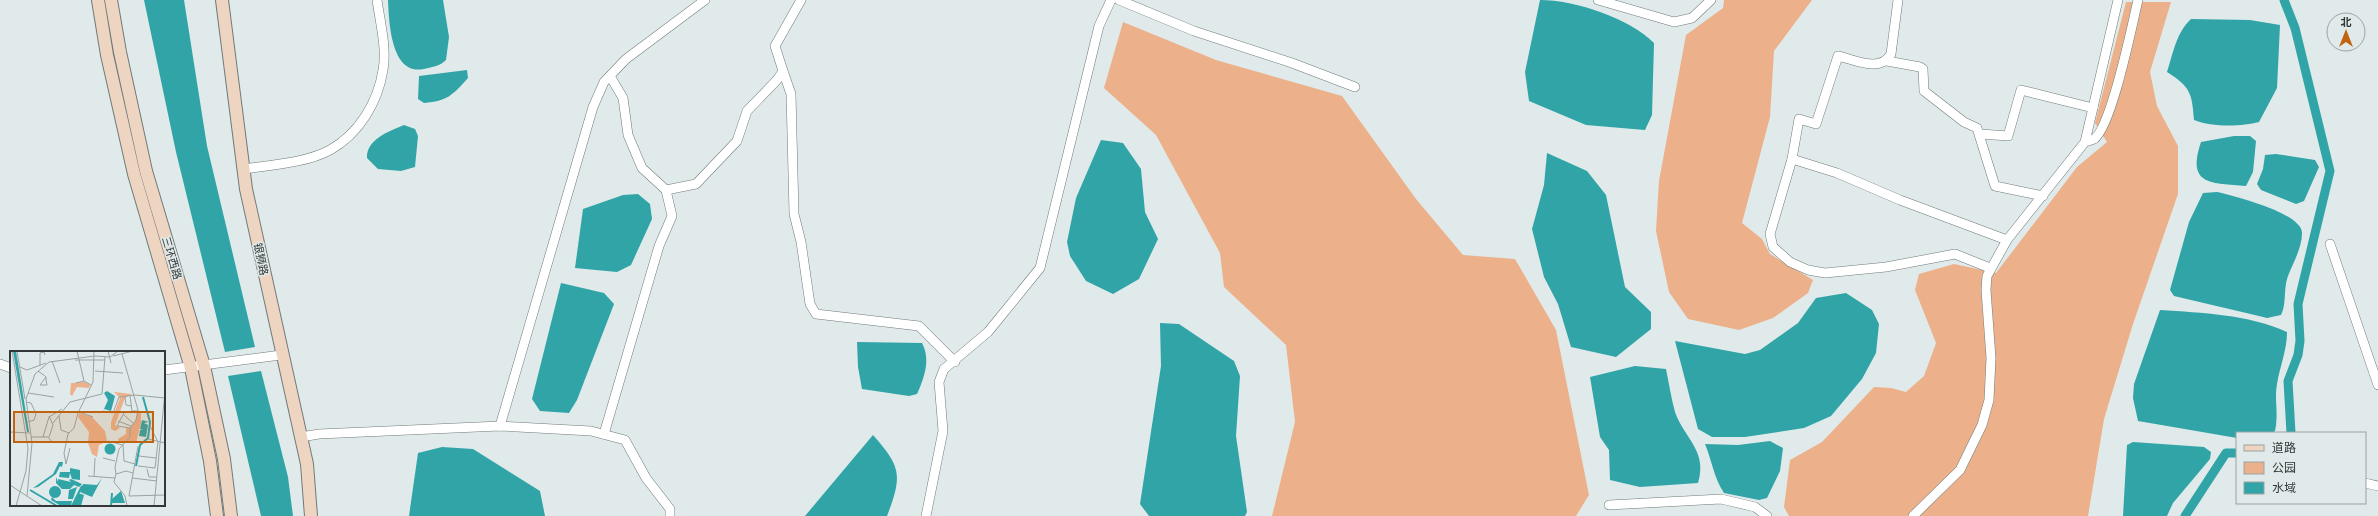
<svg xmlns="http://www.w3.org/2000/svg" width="2378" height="516" font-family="Commissioner,'Noto Sans SC',sans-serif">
<rect width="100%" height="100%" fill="#e0eaea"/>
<g fill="#ecb18a">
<polygon points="1724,0 1812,0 1774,51 1770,117 1742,223 1762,239 1770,254 1813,280 1808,293 1773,318 1739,330 1688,319 1669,292 1656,231 1659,181 1686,35 1723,8"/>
<polygon points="2126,2 2171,2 2150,72 2157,106 2178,146 2178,194 2133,324 2104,419 2088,516 1789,516 1784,507 1790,460 1822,442 1874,387 1891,388 1906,392 1924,376 1936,343 1915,290 1919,274 1954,264 1996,273 2077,167 2107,142 2095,123"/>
<polygon points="1123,22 1216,60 1342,96 1416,199 1463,255 1515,259 1556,330 1589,495 1576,516 1272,516 1295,422 1286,345 1224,287 1220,253 1156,135 1104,88"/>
</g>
<g fill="#30a4a7">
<polygon points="144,0 184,0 207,146 255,347 225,352 176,152"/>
<path d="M 388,0 L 443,0 L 449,37 L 446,60 C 440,66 433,67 424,69 C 391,76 389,22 388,0 Z"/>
<path d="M 1540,0 C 1575,0 1629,18 1654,43 L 1652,115 L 1645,130 L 1586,125 L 1529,101 L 1525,72 Z"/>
<path d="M 2191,19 L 2250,20 L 2280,25 L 2277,88 L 2259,122 C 2241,127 2211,127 2194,120 C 2192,94 2191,87 2167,72 C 2173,54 2176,33 2191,19 Z"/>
<path d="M 467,70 L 468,78 C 453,95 447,101 424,103 L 418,99 L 419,76 Z"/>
<path d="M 404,125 L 415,129 L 418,136 L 415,167 L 401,171 L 378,169 L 367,158 C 366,140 389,131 404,125 Z"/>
<path d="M 2234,136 L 2250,136 L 2256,141 L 2253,172 L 2246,186 C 2212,183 2186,186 2201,142 Z"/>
<polygon points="1101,140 1123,143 1141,169 1145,212 1158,239 1139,279 1113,294 1086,281 1070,256 1067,242 1076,198"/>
<polygon points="1547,153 1587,171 1606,195 1625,287 1651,312 1651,329 1616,357 1571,347 1558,304 1544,277 1532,229 1544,185"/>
<polygon points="2276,154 2315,160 2319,167 2304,201 2296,204 2261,190 2257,184 2263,169 2265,155"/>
<path d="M 2217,192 C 2234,196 2302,213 2302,233 C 2302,248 2293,263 2288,276 C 2283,289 2287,303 2281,315 L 2267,318 L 2259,316 L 2174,296 L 2170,290 L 2189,222 L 2203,193 Z"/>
<polygon points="638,194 650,204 652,219 631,265 617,272 575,268 583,209 623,195"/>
<polygon points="561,283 604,293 614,304 577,400 569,413 540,411 532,399"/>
<polygon points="1846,293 1872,310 1879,324 1876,353 1862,379 1831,416 1804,428 1745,437 1712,437 1698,429 1675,341 1745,354 1760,350 1798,323 1816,298"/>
<path d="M 2160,310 C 2203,313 2247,314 2287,332 C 2287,350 2280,366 2277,384 C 2274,399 2279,414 2275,431 L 2272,433 L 2237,433 L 2237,438 L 2138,421 L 2133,398 L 2134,384 Z"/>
<polygon points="1160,323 1179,324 1234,361 1240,376 1236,436 1247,512 1245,516 1149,516 1140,504 1161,366"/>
<path d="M 857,342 L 922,343 C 931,360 924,378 917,394 L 909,396 L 862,389 L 858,367 Z"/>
<path d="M 1635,366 L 1666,369 C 1669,383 1671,398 1675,412 C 1684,438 1708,451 1698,483 L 1640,487 L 1610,480 L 1609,450 L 1600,437 L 1590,377 Z"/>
<polygon points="261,371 288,477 293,516 261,516 228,376"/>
<path d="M 873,435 C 902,468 902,476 887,516 L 805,516 Z"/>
<path d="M 1770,441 L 1783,448 L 1780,471 L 1767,498 L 1759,500 L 1724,493 C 1714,478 1712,461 1705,444 L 1738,445 Z"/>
<polygon points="2133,442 2204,447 2211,452 2210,459 2173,503 2167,516 2123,516 2127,445"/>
<polygon points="442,447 473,449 540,491 545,516 409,516 418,453"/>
</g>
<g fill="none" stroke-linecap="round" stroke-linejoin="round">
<g stroke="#30a4a7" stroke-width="9">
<polyline points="2284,0 2295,28 2330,171 2298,304 2300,341 2298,355 2288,381 2291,433"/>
<polyline points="2185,516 2226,453 2237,453"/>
</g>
<g stroke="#717a7a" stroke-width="10">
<g id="minor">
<polyline points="1119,0 1194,31 1292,63 1355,87"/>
<polyline points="1598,0 1674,22 1692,18 1711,0"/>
<path d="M 1898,0 L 1891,54 C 1880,73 1856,60 1838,56 L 1816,124 L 1799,119 L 1792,159 L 1770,234 L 1773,247 L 1790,262 L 1808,270 L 1825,273 L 1886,267 L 1955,254 L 1990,268"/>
<polyline points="1887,61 1920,67 1923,69 1924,91 1964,122 1977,128 1995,186 2043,196"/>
<polyline points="783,71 791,94 794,214 801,242 810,304 816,314 919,326 955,362"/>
<polyline points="1981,134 2008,136 2021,90 2093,108"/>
<path d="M 2085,142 C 2088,141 2092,140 2094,139 C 2112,126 2132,25 2138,0"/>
<polyline points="1792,159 1837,173 1900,200 2007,240"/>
<path d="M 244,169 C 271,165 306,163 330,150 C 359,134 378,102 383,70 C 387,48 380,22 377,0"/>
<polyline points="666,190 696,184 737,141 747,111 777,80 783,71 775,46 801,0"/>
<polyline points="2330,244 2378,385"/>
<polyline points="0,364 11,368"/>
<polyline points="164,370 281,355"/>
<polyline points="500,426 593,107 604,82 626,59 705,0"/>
<polyline points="604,434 659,246 672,216 666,190 642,168 628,135 623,98 610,76"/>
<polyline points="301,437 319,434 500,426 591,431 625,440 646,478 670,509 670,516"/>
<polyline points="2365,483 2378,486"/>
<polyline points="1609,505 1721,499 1755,507 1767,516"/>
<polyline points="926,516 943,431 939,382 944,369 988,332 1040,268 1099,26 1111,0"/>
<polyline points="1913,516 1960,470 1982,425 1989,400 1991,358 1986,290 1987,276 2007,240 2085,142 2118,0"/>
</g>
</g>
<g stroke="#717a7a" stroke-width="14">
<g id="secondary">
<polyline points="98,0 107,55 134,174 191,368 210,461 217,516"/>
<polyline points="111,0 120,52 146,171 204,366 224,459 231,516"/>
<polyline points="222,0 246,189 307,464 311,516"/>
</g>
</g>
<use href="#minor" stroke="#fff" stroke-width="9"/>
<use href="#secondary" stroke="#eed5c2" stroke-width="12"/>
</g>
<g text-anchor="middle" stroke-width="3" stroke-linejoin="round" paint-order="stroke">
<g font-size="11" fill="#333737" stroke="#e0eaea">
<text transform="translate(172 258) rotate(74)" y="4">三环西路</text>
<text transform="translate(261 259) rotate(78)" y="4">银狮路</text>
</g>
</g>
<g transform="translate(10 351)">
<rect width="155" height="155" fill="#e0eaea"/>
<path d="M 75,31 L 80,34 L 79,37 L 67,36 L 62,45 L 60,43 L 61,32 ZM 104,41 L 122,43 L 115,47 L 105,74 L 110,77 L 105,80 L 101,78 L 101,71 L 110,47 ZM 128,61 L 131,61 L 131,72 L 126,92 L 109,92 L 108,88 L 116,83 L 116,77 L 120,77 L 125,71 ZM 69,62 L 82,66 L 95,80 L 97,90 L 89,94 L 87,106 L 82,103 L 78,92 L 79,81 L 68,66 Z" fill="#ecb18a"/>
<path d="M 3,0 L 6,0 L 19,81 L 17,81 ZM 97,40 L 105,45 L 101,60 L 94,58 L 98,49 L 94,42 ZM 132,69 L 139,71 L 134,72 L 138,74 L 136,86 L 129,85 L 130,79 L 133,79 L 130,78 ZM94.5 98a5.5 5.5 0 1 1 11 0a5.5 5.5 0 1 1-11 0ZM 49,111 L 53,111 L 52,116 L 50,115 L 46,123 L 28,136 L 23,137 L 43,123 ZM 60,117 L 70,119 L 70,129 L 62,128 L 60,122 L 59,127 L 49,126 L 50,121 L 60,121 ZM 46,126 L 48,131 L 48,128 L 61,131 L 59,129 L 61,128 L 72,133 L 69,136 L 64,134 L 60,138 L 52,138 L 46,132 ZM 92,127 L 82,146 L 70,141 L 73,133 L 87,134 ZM39 141a6 6 0 1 1 12 0a6 6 0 1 1-12 0ZM 67,136 L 63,148 L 58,148 L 59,139 ZM 111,140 L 115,152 L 102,152 L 102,148 ZM 68,142 L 74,144 L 71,155 L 63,155 ZM 42,146 L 46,150 L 62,150 L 61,155 L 51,155 L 41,149 Z" fill="#30a4a7"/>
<path fill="none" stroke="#30a4a7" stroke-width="2" d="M 126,115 L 130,94 L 138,87 L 140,71 L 133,46M 20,139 L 47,155M 62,155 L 72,135M 101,155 L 102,142"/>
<path fill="none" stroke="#9ba2a2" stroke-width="1" d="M 2,0 L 18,97 L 16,120 L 6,155M 7,0 L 15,48M 67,0 L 74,30M 98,0 L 101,12M 112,3 L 128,59 L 126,69 L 120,77 L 120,86 L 109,98 L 105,116 L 106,123 L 116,120 L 123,122M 103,5 L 123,0M 65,9 L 95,9M 42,10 L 50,32M 30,14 L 30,2 L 34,1 L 35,4M 10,16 L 17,19 L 36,12M 28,20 L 35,25 L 36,26 L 36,29 L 37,34 L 30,34 L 36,26M 85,20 L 113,22M 66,32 L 74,30 L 81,34M 18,42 L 44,46M 125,44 L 155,47M 120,45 L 122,60 L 128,60M 115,46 L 116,54 L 121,55M 16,51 L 21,52 L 26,63 L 24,69 L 18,71M 93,60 L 103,62 L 109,46 L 125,44M 115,60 L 107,75 L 120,77M 69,61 L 83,66M 114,64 L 123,72M 49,65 L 51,79 L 59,82M 108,70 L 121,75M 43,72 L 60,51 L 92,43 L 95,6M 140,75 L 148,91 L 145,117M 0,81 L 20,82M 21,86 L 38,86 L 43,92M 33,86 L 39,66 L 52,58M 39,86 L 43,74 L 39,65M 138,88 L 155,92M 98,90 L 113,94 L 114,110 L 125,113M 128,95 L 119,145 L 155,144M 60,97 L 56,113 L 54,102 L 58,83 L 64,77 L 68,62 L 83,31 L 84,0M 129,105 L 146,107M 93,107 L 105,110M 128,115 L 145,117M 137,118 L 139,126 L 147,126M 106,123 L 104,131 L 115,145 L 117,155M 78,125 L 105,127M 84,126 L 85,107M 122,127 L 147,130M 0,134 L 32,155M 17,145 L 22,92 L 16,48 L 25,23 L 39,11 L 85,5 L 100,6 L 108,0M 144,155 L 155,41"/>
<path fill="#c06411" fill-opacity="0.15" stroke="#c06411" stroke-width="2" d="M 4,61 L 143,61 L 143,91 L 4,91 Z"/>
<rect width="155" height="155" fill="none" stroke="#333737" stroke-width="2"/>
</g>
<rect x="2236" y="432" width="130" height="72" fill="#e0eaea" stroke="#9ba2a2"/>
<rect x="2244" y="445" width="20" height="6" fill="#eed5c2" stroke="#9ba2a2"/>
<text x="2272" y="452" font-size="12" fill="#333737">道路</text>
<rect x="2244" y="462" width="20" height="12" fill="#ecb18a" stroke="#9ba2a2"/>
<text x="2272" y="472" font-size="12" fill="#333737">公园</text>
<rect x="2244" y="482" width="20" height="12" fill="#30a4a7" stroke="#9ba2a2"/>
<text x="2272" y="492" font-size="12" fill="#333737">水域</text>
<g transform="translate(2346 32)"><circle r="19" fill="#e0eaea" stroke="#9ba2a2"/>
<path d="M0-3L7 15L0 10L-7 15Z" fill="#c06411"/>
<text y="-6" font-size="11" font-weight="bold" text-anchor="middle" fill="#333737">北</text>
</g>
</svg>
